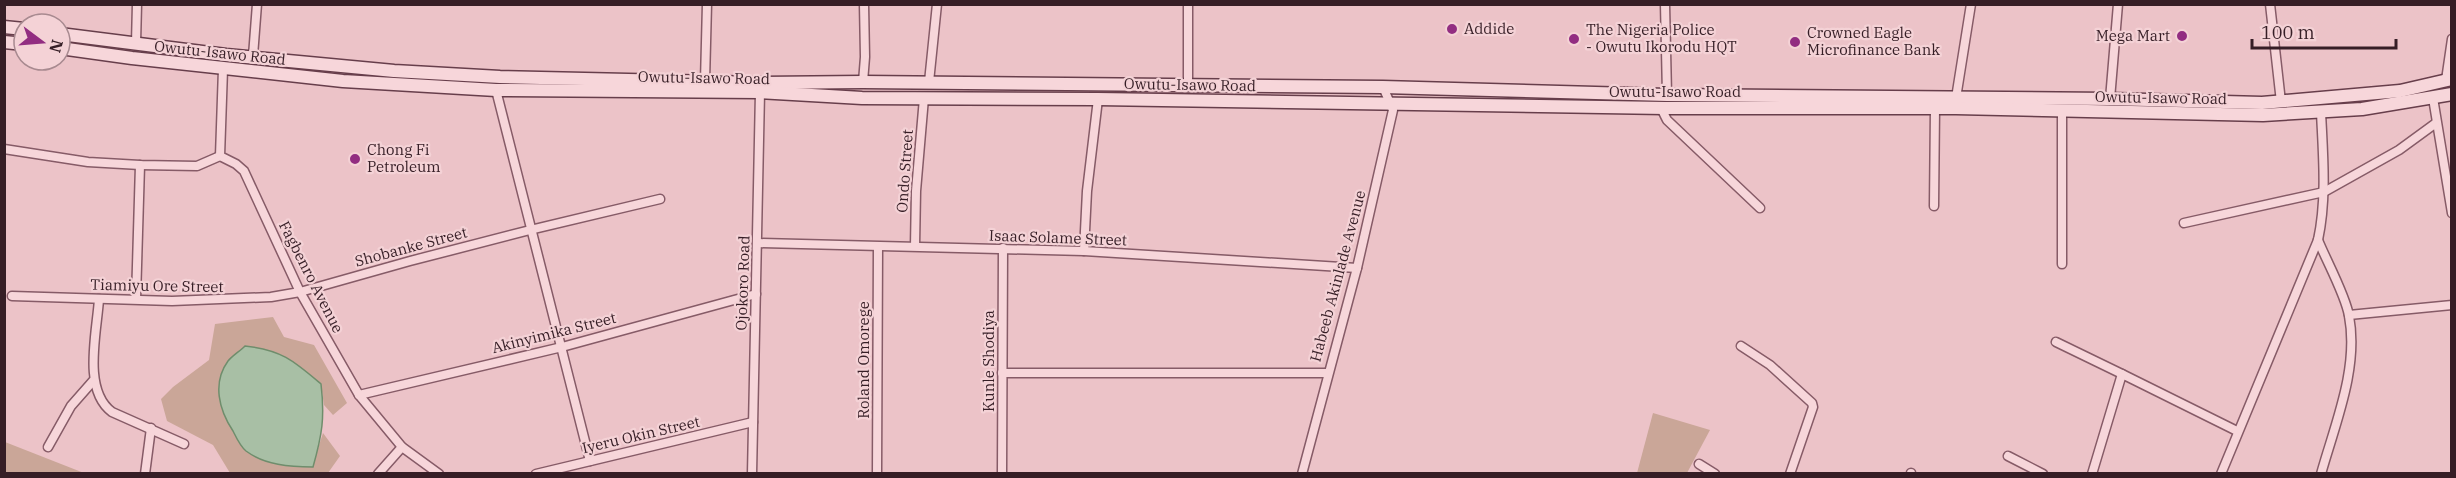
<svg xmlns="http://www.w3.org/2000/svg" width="2456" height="478" font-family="'IBM Plex Serif',serif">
<rect width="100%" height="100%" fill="#ecc3c8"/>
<g fill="#caa698">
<polygon points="273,317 284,337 314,345 347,403 333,415 324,405 321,384 312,467 323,433 340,456 328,473 230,473 213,445 167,421 161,399 173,387 209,360 215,324"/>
<polygon points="1653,413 1710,430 1687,473 1637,473"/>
<polygon points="5,442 84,473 5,473"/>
</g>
<path fill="#a8bfa5" stroke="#6f8d6c" stroke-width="1.5" d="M 245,346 C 282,350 294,361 321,384 C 325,418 322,435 313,467 C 290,467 265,465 246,451 C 240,446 236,437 233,431 C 219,410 212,383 228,361 C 232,356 240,351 245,346 Z"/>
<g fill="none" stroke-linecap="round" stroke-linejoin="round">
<g stroke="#865b67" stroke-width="11">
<g id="street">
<polyline points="1665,4 1667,95"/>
<polyline points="2270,4 2281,102"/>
<polyline points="136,43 137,4"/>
<polyline points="253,56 257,4"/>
<polyline points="223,69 220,156 236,164 244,171 300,292 359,395 402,447 439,474"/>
<polyline points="2446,80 2452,39"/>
<polyline points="705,81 707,4"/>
<polyline points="863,82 865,57 864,4"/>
<polyline points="929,82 937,4"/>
<polyline points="1188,84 1188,4"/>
<polyline points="496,90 590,461"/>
<polyline points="1956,98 1971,4"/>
<polyline points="2433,98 2452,213"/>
<polyline points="2110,99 2118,4"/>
<polyline points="1665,108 1663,112 1667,120 1760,208"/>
<polyline points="2062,111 2062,264"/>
<polyline points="4,149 88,162 140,165 197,166 220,156"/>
<polyline points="1934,206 1935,108"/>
<polyline points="2184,223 2324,192 2399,150 2436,123"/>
<path d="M 2318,240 C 2326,260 2346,296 2349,316 C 2359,368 2335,424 2321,474"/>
<polyline points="758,243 1084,251 1357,268"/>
<polyline points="915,246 916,191 924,98"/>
<polyline points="1084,251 1087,191 1098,99"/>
<polyline points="12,296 172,301 271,297 300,292 410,261 530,230 660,199"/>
<path d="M 99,299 C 97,332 82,390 112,412 L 184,444"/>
<polyline points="136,299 140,165"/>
<polyline points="2349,315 2452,305"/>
<polyline points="2056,342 2122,374"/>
<polyline points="1741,346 1770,365 1812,403 1813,407 1790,474"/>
<polyline points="1002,373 1327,373"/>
<polyline points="359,395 562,347 756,294"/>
<polyline points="48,447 71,406 93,381"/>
<polyline points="2008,456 2043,474"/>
<polyline points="1699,464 1715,474"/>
<polyline points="145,474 151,428"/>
<polyline points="378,474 402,447"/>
<polyline points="536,474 753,422"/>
<polyline points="752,474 760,92"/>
<polyline points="877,474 878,247"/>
<polyline points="1002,474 1003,248"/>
<polyline points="1302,474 1357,268 1393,110 1383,87"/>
<polyline points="1911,474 1911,473"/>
<polyline points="2092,474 2122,374 2237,431"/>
<path d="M 2221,474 L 2318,240 C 2327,198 2323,155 2321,112"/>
</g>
</g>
<g stroke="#673e4b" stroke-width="15">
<g id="secondary">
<polyline points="4,27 24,29"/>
<polyline points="60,34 226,55 394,71 500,77 760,83 863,82 1383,87 1667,95 2110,99 2262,103 2400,91 2452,79"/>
<polyline points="4,42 24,44"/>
<polyline points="60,48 132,58 343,81 496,90 760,92 862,98 1098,99 1665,108 1956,108 2263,115 2362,109 2452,94"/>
</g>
</g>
<use href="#street" stroke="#f7d6da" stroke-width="8"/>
<use href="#secondary" stroke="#f7d6da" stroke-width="12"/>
</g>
<g fill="#922d81" stroke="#f4d2d6" stroke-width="2">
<circle cx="1452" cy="29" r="6"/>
<circle cx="2182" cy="36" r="6"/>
<circle cx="1574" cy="39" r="6"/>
<circle cx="1795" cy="42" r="6"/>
<circle cx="355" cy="159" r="6"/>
</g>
<g text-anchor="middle" stroke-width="4.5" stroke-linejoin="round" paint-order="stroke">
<g font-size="15" fill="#361e26" stroke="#f4d2d6" text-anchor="start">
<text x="1464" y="34">Addide</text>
<text x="1586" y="35">The Nigeria Police<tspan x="1586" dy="17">- Owutu Ikorodu HQT</tspan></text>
<text x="1807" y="38">Crowned Eagle<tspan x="1807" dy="17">Microfinance Bank</tspan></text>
<text x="2170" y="41" text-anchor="end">Mega Mart</text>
<text x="367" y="155">Chong Fi<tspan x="367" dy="17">Petroleum</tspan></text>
</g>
<g font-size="15" fill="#361e26" stroke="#f4d2d6">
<text transform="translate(220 53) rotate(6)" y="5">Owutu-Isawo Road</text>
<text transform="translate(704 78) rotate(1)" y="5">Owutu-Isawo Road</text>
<text transform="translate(1190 85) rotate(1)" y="5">Owutu-Isawo Road</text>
<text x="1675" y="97">Owutu-Isawo Road</text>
<text transform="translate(2161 98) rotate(1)" y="5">Owutu-Isawo Road</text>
<text transform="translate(905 171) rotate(-86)" y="5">Ondo Street</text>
<text transform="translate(1058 238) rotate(2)" y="5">Isaac Solame Street</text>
<text transform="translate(411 247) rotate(-15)" y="5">Shobanke Street</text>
<text transform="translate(1338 276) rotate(-75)" y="5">Habeeb Akinlade Avenue</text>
<text transform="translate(311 277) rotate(63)" y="5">Fagbenro Avenue</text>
<text transform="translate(743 283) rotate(-88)" y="5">Ojokoro Road</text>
<text transform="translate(157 286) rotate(1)" y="5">Tiamiyu Ore Street</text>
<text transform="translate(554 333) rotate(-14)" y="5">Akinyimika Street</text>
<text transform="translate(864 360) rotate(-90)" y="5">Roland Omorege</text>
<text transform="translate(989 361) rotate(-90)" y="5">Kunle Shodiya</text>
<text transform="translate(641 435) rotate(-13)" y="5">Iyeru Okin Street</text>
</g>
</g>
<rect width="2456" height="478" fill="none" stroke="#361e26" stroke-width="12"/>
<g transform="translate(42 42) rotate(106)"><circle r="28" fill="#f4d2d6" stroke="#a88a90" stroke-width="1.5"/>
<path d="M0-4.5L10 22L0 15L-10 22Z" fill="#922d81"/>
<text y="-9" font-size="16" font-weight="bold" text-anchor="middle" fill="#361e26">N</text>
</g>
<path d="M2252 39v9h144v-9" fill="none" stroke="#361e26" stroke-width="3"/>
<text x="2261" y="39" font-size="18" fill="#361e26" stroke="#f4d2d6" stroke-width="4.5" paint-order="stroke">100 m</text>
</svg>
